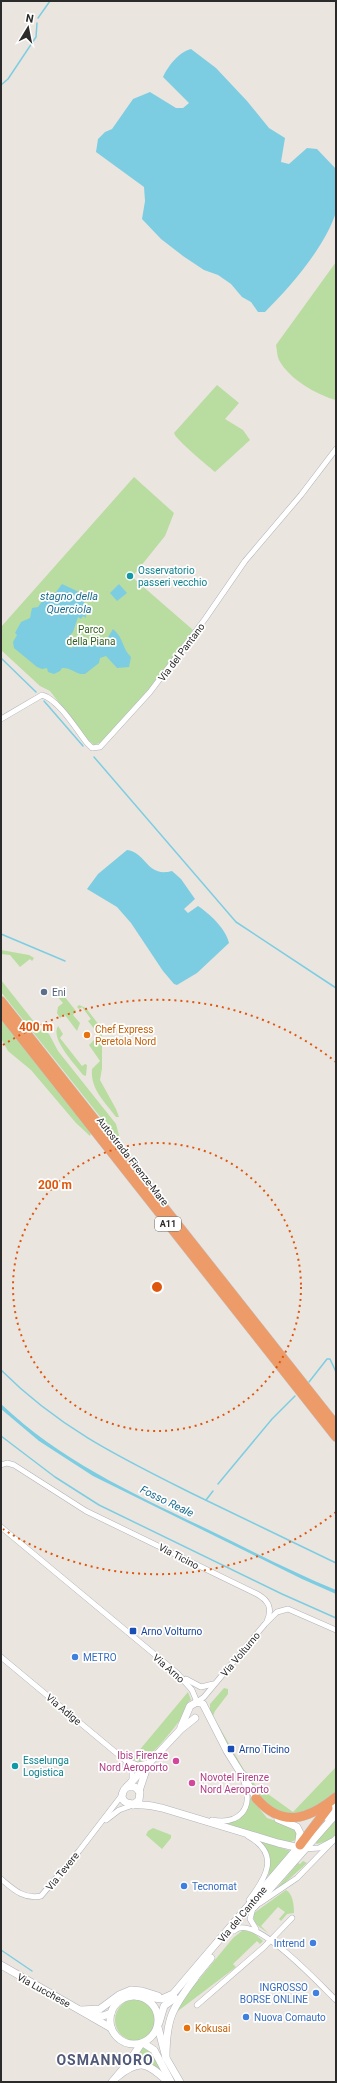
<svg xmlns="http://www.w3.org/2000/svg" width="337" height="2083" font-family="Roboto,sans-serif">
<rect width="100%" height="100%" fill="#ebe5df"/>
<g fill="#b9dca1">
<path d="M 336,262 L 336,400 C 317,395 289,379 279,360 C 277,356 277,349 276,345 Z"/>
<path d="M 217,385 L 239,403 L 225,419 L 243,430 L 250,440 L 215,472 C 207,465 176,440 174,433 Z"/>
<polygon points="134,477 174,513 165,536 132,577 193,630 149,689 102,742 94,745 87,739 50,691 40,686 1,650 1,627"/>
<polygon points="1,950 29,955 34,958 32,961 30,959 20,967 10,955 1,954"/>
<polygon points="1,980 35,1023 49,1034 58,1051 116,1124 121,1143 1,992"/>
<polygon points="60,991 76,1011 73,1015 80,1023 77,1031 65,1015 60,1018 57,1013 58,1007 63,1003 56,995"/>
<path d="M 79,1005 L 86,1008 L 102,1029 L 102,1068 L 100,1080 L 116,1109 L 119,1117 L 116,1117 C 105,1102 90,1089 92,1069 L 100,1061 L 89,1045 L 99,1035 L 88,1021 L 91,1019 L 82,1007 L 79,1009 L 77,1007 Z"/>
<polygon points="1,1019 91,1133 90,1136 76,1123 31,1070 8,1051 1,1038"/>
<path d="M 58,1026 L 63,1034 L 60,1038 L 82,1066 L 85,1064 L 87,1065 L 86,1076 L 83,1075 C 75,1064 50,1039 58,1026 Z"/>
<polygon points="224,1688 228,1689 228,1694 215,1711 213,1716 244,1770 256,1781 254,1784 293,1812 336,1767 336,1793 324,1805 292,1815 269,1807 254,1790 210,1713 210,1704"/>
<path d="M 188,1692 L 191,1700 C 184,1704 187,1710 183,1716 C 174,1728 153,1756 140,1762 L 132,1759 Z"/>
<path d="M 249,1796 L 267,1818 L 292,1826 L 298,1831 L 296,1840 L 288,1843 L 220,1823 C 237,1823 248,1813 249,1796 Z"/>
<polygon points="336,1818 336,1834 330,1840 317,1844 315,1842"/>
<polygon points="153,1828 171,1835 171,1838 162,1849 146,1835 148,1831"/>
<polygon points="260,1841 291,1851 268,1879 270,1860"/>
<polygon points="303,1861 307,1863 278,1889 277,1888 298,1863 300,1864"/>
<path d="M 286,1890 C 293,1894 294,1905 294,1913 L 287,1914 L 281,1921 L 279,1919 L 285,1912 L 278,1907 L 261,1926 L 269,1934 C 262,1928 251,1924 254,1913 Z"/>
<polygon points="243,1930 254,1933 263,1941 260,1944 257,1941 233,1964 236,1967 174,2014 182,2000 233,1938"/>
<circle cx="136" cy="2020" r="21"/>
<polygon points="141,2047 150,2049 166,2075 136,2063 133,2059"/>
</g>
<g fill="#7dcde2">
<path d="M 191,49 L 216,68 L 247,101 L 269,128 L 285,138 L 281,162 L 289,164 L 307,148 L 317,149 L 336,169 C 336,181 337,202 336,212 C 325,247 291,286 265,312 L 258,312 L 251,302 L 242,297 L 231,284 L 218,275 L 204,270 L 183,256 L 161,239 L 142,219 L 145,201 L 144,187 L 96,152 L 98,139 L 105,132 L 112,129 L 133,99 L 150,92 L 176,108 L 183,108 L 189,103 L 163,77 C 168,66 179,52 191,49 Z"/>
<path d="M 62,584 L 79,592 L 85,599 L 83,609 L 86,616 L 86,618 L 83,616 L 81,619 L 78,617 L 73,632 L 67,639 L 68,647 L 72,648 L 74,644 L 100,646 L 105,642 L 113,629 C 124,638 122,649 131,657 L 129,667 L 117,668 L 106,656 L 100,658 L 99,663 L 85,674 C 76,675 71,667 62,668 L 60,671 L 54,674 L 48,672 L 47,668 L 42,669 L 37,667 L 14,648 L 13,642 L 17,635 L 15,633 L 21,622 L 30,618 L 32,608 L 38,607 L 43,600 L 53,596 Z"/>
<polygon points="119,584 127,593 117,601 110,593"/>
<path d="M 127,850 C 146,852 147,878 172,871 L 181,879 L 195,899 L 184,909 L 188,913 L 198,906 C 210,914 226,929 229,943 L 197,973 L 177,985 L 174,984 L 163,971 L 131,923 L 117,907 L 87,889 L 98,874 Z"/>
<path d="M 1,1404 C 61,1461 134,1494 207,1529 C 250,1550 292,1572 336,1590 L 336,1594 L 302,1579 L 93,1476 L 39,1441 L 1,1409 Z"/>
</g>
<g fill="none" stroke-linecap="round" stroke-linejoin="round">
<g stroke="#7dcde2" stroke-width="1.5">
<polyline points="38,18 50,1"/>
<polyline points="1,85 8,79 36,37 37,23"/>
<polyline points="1,658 36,692"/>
<polyline points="44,701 83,746"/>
<polyline points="94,757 236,922 336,988"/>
<polyline points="1,934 65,961"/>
<path d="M 1,1370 C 59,1428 119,1457 191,1493 C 239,1516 288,1540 336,1563"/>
<polyline points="309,1382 327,1359 330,1359 336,1372"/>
<polyline points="1,1436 55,1477 99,1505 282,1594 336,1618"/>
<polyline points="218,1484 272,1419 295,1396"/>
<polyline points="206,1500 213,1491"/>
<polyline points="1,1950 32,1971"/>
</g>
<g stroke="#afb2ba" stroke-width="6">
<g id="street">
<path d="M 1,719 L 42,695 C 59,700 76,729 87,743 L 92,748 L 100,747 L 150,692 L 205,619 L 245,561 L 301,495 L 336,449"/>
<path d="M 1,1465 L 7,1463 L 14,1465 L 86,1511 L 257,1594 C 268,1600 273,1608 267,1621"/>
<polyline points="1,1527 177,1673 192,1690 197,1702 204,1697 265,1624 277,1612 288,1609 336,1630"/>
<polyline points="1,1657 126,1761 132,1770 132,1781"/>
<polyline points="186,1679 201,1687 213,1684"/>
<polyline points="127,1761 138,1765 148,1763"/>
<polyline points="106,1820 119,1810 133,1805"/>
<path d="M 212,1820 C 239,1825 254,1809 244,1782"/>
<path d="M 248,1836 C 281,1854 266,1878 249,1900"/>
<polyline points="304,1849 319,1848 332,1841"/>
<path d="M 1,1879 C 13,1889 24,1900 41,1896 L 79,1851 L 122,1795"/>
<polyline points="260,1903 297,1878 336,1838"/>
<polyline points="253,1908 250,1919 256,1929"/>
<path d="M 234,1931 C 253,1911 321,1986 336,2000"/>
<polyline points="197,2005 264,1947 292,1918"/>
</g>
</g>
<g stroke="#afb2ba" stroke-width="8">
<g id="secondary">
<path d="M 195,1718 L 180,1730 L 124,1790 C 116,1805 134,1804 143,1805 C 150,1805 156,1807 162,1808 L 278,1843 L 304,1849"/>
<polyline points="181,1727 190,1706 197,1702 203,1704 227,1751 259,1802"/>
<polyline points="127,1787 135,1787 140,1792 139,1800 133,1805"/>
<polyline points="139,1791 146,1770"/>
<polyline points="326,1817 336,1806"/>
<polyline points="278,1819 297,1827 300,1833 298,1847"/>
<polyline points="254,1907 336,1814"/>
<polyline points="1,1965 111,2028"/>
<polyline points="192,1981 211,1958"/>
<circle cx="134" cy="2020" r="24"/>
<polyline points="137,1996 162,1999 173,1994 300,1845"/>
<polyline points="81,2010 100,2009 119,1995 131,1990 142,1991 158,1996"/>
<polyline points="92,2015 103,2016 111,2013"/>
<polyline points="159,2023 164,2006 175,1998"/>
<polyline points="158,2027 166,2058 180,2082"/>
<polyline points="143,2043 154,2050 171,2082"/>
<path d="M 166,2058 C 166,2019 172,2008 195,1978"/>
<path d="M 117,2077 C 140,2058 148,2063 168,2082"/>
<polyline points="112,2082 128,2063 141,2044"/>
</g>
</g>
<g stroke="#c4c4c4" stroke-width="10">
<g id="highway">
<polyline points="1,1001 336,1425"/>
<polyline points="1,1012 336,1437"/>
<path d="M 256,1798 C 282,1829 309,1819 336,1797"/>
<polyline points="300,1845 328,1808"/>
</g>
</g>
<use href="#street" stroke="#fff" stroke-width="5"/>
<use href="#secondary" stroke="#fff" stroke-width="7"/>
<use href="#highway" stroke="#ed9b68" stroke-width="9"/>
</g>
<g fill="none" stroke="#df570e" stroke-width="2" stroke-dasharray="2 4">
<circle cx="157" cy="1287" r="144"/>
<path d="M336 1512A287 287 0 0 1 3 1529M3 1045A287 287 0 0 1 336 1062"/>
</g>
<g fill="#0f9aa8" stroke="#fff" stroke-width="1.5">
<circle cx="130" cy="576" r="4"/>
<circle cx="15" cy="1766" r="4"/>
</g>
<circle fill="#5c6f8a" stroke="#fff" stroke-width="1.5" cx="44" cy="992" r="4"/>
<g fill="#e8710a" stroke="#fff" stroke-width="1.5">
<circle cx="87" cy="1035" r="4"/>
<circle cx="187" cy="2028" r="4"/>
</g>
<g fill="#1a4fb4" stroke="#fff" stroke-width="1.5">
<rect x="129" y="1627" width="8" height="8" rx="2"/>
<rect x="227" y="1745" width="8" height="8" rx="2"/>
</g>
<g fill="#3f7fe0" stroke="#fff" stroke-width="1.5">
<circle cx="75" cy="1657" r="4"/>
<circle cx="184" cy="1886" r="4"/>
<circle cx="313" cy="1943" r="4"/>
<circle cx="316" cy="1993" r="4"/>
<circle cx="246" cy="2017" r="4"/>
</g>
<g fill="#d1479c" stroke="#fff" stroke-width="1.5">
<circle cx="176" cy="1761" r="4"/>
<circle cx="192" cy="1783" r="4"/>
</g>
<g text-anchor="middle" stroke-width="3.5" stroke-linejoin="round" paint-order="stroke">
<rect fill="#fff" stroke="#6b6b6b" stroke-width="1" x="155" y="1217" width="26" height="14" rx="3"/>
<g font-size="9" font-weight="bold" fill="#2b2b2b">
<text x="168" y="1227">A11</text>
</g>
<g font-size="10" fill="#0d838f" stroke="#fff" text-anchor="start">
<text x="138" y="574">Osservatorio<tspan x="138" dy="12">passeri vecchio</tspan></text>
<text x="23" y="1764">Esselunga<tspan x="23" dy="12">Logistica</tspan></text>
</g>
<g font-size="10" fill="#336122" stroke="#fff">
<text x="91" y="633">Parco<tspan x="91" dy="12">della Piana</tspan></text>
</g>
<g font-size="10" fill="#2b2b2b" stroke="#fff">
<text transform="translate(181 652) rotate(-53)" y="4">Via del Pantano</text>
<text transform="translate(133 1161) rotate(52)" y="4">Autostrada Firenze-Mare</text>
<text transform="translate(179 1556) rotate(27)" y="4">Via Ticino</text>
<text transform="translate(240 1654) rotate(-50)" y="4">Via Volturno</text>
<text transform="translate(169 1668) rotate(41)" y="4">Via Arno</text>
<text transform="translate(64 1709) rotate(40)" y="4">Via Adige</text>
<text transform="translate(62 1871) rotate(-51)" y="4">Via Tevere</text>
<text transform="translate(242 1914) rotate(-50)" y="4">Via del Cantone</text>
<text transform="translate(44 1990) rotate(29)" y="4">Via Lucchese</text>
</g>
<g font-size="10" fill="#4e5e75" stroke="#fff" text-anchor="start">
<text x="52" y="996">Eni</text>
</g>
<g font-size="10" fill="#c56008" stroke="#fff" text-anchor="start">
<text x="95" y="1033">Chef Express<tspan x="95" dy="12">Peretola Nord</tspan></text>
<text x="195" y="2032">Kokusai</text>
</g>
<g font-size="10" fill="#164399" stroke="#fff" text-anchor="start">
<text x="141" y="1635">Arno Volturno</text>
<text x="239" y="1753">Arno Ticino</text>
</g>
<g font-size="10" fill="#366cbe" stroke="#fff" text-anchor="start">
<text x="83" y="1661">METRO</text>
<text x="192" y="1890">Tecnomat</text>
<text x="305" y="1947" text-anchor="end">Intrend</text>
<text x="308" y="1991" text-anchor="end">INGROSSO<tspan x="308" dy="12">BORSE ONLINE</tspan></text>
<text x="254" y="2021">Nuova Comauto</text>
</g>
<g font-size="10" fill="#b23c85" stroke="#fff" text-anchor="end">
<text x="168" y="1759">Ibis Firenze<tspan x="168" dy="12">Nord Aeroporto</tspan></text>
<text x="200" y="1781" text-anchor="start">Novotel Firenze<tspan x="200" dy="12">Nord Aeroporto</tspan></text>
</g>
<g font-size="11" font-style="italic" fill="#1c6d8f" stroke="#fff">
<text x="69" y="600">stagno della<tspan x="69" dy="13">Querciola</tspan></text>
<text transform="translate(167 1501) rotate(26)" y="4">Fosso Reale</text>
</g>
<g font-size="14" font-weight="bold" letter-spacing="1" fill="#505977" stroke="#fff">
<text x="105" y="2065">OSMANNORO</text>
</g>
</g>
<circle cx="157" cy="1287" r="6" fill="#df570e" stroke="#fff" stroke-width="2"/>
<g font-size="12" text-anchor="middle" font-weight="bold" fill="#df570e" stroke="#fff" stroke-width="3.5" stroke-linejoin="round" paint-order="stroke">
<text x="36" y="1031">400 m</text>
<text x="55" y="1189">200 m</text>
</g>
<rect width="337" height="2083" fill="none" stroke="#2b2b2b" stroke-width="4"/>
<g transform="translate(28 28) rotate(10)" stroke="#ffffff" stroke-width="3" paint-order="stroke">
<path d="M0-3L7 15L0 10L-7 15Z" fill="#2b2b2b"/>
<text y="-6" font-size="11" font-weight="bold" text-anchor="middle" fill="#2b2b2b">N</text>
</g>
</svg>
